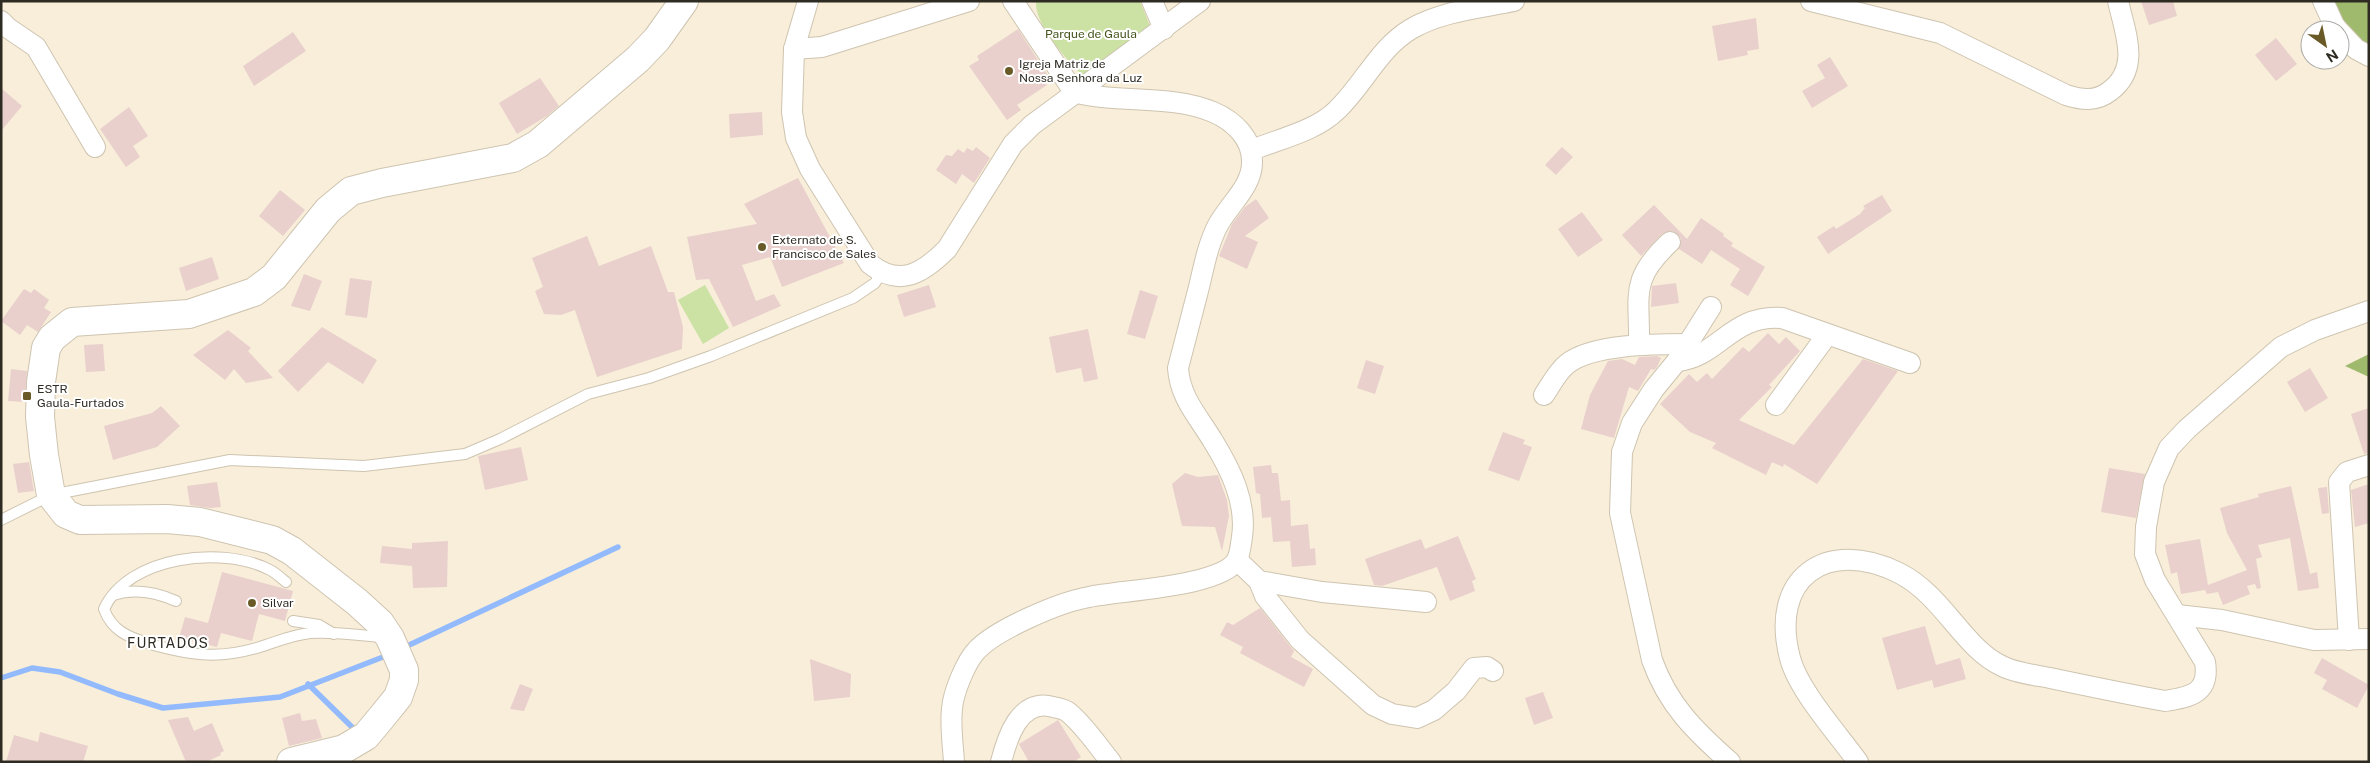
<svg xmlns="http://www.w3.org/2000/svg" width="2370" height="763" font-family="'Public Sans',sans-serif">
<rect width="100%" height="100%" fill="#f8eeda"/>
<g fill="#cbe2a4">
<path d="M 1036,1 L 1140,1 L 1150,26 L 1146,34 L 1088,76 L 1082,75 C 1066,59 1034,24 1036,1 Z"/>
<polygon points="705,285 729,328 703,344 678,300"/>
</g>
<g fill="#9fba6d">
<polygon points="2330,1 2369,1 2369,56 2356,49"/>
<polygon points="2369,354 2369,377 2345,366"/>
</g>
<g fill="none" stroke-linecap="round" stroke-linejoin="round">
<g stroke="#92bafd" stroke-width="5.5">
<polyline points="407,646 618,547"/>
<polyline points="1,678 32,668 60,672 118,694 163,708 280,697 383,657"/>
<polyline points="308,684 353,728"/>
</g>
</g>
<g fill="#e9d0cc">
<polygon points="2141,1 2173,1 2177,16 2149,25"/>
<polygon points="1756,18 1759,49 1747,51 1748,55 1718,61 1712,26"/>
<polygon points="1018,29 1049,77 1043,81 1047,85 1017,105 1021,110 1007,120 969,66 979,60 977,56"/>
<polygon points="293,32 306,51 254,86 243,66"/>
<polygon points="2276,38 2297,64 2276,81 2255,55"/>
<polygon points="1830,57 1848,86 1812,108 1802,91 1825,78 1817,65"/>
<polygon points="540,78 559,106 547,116 517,134 499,103"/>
<polygon points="1,88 22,106 1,131"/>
<polygon points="129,107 148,136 133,146 140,157 126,167 100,129"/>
<polygon points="762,112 763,135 730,138 729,114"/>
<polygon points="976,147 990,158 974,183 962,174 956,184 936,170 946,155 952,156 958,149 964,153 967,148 973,151"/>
<polygon points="1562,147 1573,157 1556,175 1545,165"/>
<polygon points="798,178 844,263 782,287 770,257 742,265 756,301 774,294 781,306 733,327 709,279 696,280 687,237 757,224 744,204"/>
<polygon points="280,190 305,210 283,236 259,216"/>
<polygon points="1882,195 1892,211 1828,254 1817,237 1834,226 1836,229 1860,214 1865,208 1863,206"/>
<polygon points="1256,199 1269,218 1245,236 1258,242 1247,269 1219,256 1232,224 1245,207"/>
<polygon points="1654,205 1687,239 1701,218 1724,234 1723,236 1733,243 1731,246 1765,267 1748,296 1730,285 1740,269 1711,250 1702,264 1679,249 1681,238 1673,231 1662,234 1641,256 1622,235"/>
<polygon points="1582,212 1603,240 1578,257 1558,229"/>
<polygon points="587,236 599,266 651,246 668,292 674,292 683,327 682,349 597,377 575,310 561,315 544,314 535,291 543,287 532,258"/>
<polygon points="212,257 219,279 186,291 179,268"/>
<polygon points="304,274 322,281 310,311 291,306"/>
<polygon points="350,278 372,281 367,318 345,315"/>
<polygon points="1676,283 1679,303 1651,307 1652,286"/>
<polygon points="929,285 936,307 904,317 897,295"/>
<polygon points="24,289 31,293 34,289 49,300 44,308 51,312 38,332 27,325 20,335 1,321"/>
<polygon points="1140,290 1158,296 1145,339 1127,334"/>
<polygon points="322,327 377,360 363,384 328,362 298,392 278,371"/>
<polygon points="1088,329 1098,379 1084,382 1081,368 1056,373 1049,337"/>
<polygon points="228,330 251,348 248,351 273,378 246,383 234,369 225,380 193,355"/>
<polygon points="1768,333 1779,344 1786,337 1800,351 1769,385 1772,387 1739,420 1794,445 1863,359 1898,371 1817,484 1784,464 1783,467 1772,462 1766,475 1712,448 1716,443 1690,432 1660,404 1689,374 1697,382 1707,373 1712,379 1743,347 1749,352"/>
<polygon points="103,344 105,371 86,372 84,345"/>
<polygon points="1657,356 1661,358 1657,367 1654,370 1651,369 1638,391 1629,387 1614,438 1581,429 1590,395 1608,361 1622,359 1635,365 1639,357"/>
<polygon points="1366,360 1384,366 1375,394 1357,388"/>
<polygon points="2310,368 2328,398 2305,412 2287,382"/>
<polygon points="11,369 27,371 25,402 8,401"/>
<polygon points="161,406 180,426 157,447 113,460 104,426 152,413"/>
<polygon points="2369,408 2369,453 2364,454 2351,414"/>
<polygon points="1503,432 1525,440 1523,444 1532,447 1519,481 1488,470"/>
<polygon points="521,447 528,480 485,490 478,456"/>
<polygon points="29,462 34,491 18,493 13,464"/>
<polygon points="1271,465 1272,473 1278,473 1281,501 1290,500 1291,526 1308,524 1310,549 1315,548 1316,565 1292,567 1290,541 1273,542 1271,517 1262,518 1260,494 1256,493 1253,467"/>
<polygon points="2109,468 2145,474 2136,518 2101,512"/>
<polygon points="1185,473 1198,477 1218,475 1227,500 1229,516 1222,551 1215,527 1182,526 1172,484"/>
<polygon points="217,482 221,507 210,508 190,505 187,486"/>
<polygon points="2369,484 2369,523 2355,527 2351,490"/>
<polygon points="2291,486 2310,574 2317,572 2319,588 2298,591 2290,538 2258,545 2262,557 2256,559 2261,588 2257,589 2255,584 2247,586 2250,594 2223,605 2218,592 2207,594 2205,590 2181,594 2177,572 2171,574 2165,545 2200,539 2208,585 2247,570 2227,533 2220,508 2259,497 2258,494"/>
<polygon points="2327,487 2329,513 2322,514 2318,488"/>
<polygon points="1458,536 1476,579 1472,581 1475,591 1450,601 1437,567 1382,586 1374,585 1365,559 1421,539 1425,549"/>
<polygon points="448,541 447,587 413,588 412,566 380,563 382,546 412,549 412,543"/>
<polygon points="222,572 293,591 285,621 259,614 252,641 221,633 217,647 179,638 185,617 208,623"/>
<polygon points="1260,608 1294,651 1291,657 1313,669 1304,687 1240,653 1243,647 1220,635 1227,622 1233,625"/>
<polygon points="1925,626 1936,665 1960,658 1966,679 1934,688 1932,680 1897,690 1882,638"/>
<polygon points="2322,658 2369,685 2357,708 2322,689 2327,680 2314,673"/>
<polygon points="810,659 851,674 850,697 814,701"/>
<polygon points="520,684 533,689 524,711 510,709"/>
<polygon points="1543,692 1553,718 1534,725 1525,698"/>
<polygon points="300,713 302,721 316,719 322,738 289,746 282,718"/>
<polygon points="188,717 194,731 212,723 224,751 220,753 221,755 206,762 186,762 168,720"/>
<polygon points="1058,720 1081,757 1073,762 1029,762 1019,744"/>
<polygon points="40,732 88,746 83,762 6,762 14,735 38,742"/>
</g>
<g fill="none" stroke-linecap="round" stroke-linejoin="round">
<g stroke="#cec4b0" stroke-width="12">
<g id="lane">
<polyline points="1,520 51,495 230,460 364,466 465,454 500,439 588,394 649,378 711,356 853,298 875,283 881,273"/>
<path d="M 286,582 C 281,578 276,573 270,570 C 223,545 128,556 104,609 C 112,631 128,637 150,644 C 193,656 222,660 266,645 C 281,640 293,635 310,633 C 334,631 362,636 386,637"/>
<path d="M 113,595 C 134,588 156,592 176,601"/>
<polyline points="293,621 319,625 334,634"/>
</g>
</g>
<g stroke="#cec4b0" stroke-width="22">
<g id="street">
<path d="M 808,1 L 794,49 L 792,112 L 796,138 L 810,169 L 870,264 C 900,288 923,273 947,249 L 1013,144 L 1032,125 L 1200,1"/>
<polyline points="1152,1 1164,29"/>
<path d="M 1811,1 L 1940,33 L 2066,95 C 2082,100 2096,102 2110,91 C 2141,68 2125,33 2118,1"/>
<polyline points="2323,1 2334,25 2338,30"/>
<polyline points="1,21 8,28 36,47 95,147"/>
<polyline points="2340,32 2356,49 2369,56"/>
<polyline points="794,49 822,47 969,1"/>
<path d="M 1252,150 C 1279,139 1316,131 1337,110 C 1364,84 1379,48 1411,29 C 1442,11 1480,8 1514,1"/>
<path d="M 1711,307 L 1677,361 L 1654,389 L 1632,423 L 1622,452 L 1620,513 L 1652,660 C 1668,705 1695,731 1730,762"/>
<path d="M 1639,344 C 1640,295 1629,280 1670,242"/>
<path d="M 1677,361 C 1719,357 1731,314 1782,318 L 1910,363"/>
<path d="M 1544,395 C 1551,385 1557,372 1567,364 C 1592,344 1655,344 1686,344"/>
<polyline points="1776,405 1827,335"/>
<polyline points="1237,560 1259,581 1322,592 1426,602"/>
<polyline points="1259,581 1265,596 1300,640 1373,705 1392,714 1417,718 1434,710 1456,691 1474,668 1487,667 1493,671"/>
<polyline points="2177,615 2222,620 2314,640 2369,639"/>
<polyline points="2349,640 2339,482 2347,472 2369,465"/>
<path d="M 954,762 C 953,745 950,726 952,709 C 953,693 966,661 977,650 C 997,629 1060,602 1089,597 C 1120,590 1221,587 1237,560 C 1240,554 1241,543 1242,537 C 1247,503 1231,470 1213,441 C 1198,416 1180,398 1178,368 C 1185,341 1192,314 1199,287 C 1204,266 1208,244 1218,225 C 1229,205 1252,186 1252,163 C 1253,139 1234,121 1213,112 C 1170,94 1119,104 1074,92 L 1013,1"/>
<path d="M 1001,762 C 1007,738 1020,697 1053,707 C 1058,708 1064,709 1068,712 C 1085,726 1097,745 1111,762"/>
<path d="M 1858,762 C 1838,734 1798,690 1790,658 C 1769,578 1826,537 1899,573 C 1943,595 1963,648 2002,666 C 2015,673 2035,675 2050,678 C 2088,686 2126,694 2165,701 C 2191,697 2210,693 2205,662 L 2155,580 L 2145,554 L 2146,527 L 2154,482 L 2169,448 L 2187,429 L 2281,347 L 2315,330 L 2369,311"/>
</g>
</g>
<g stroke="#cec4b0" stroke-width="30">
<polyline id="secondary" points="291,762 344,749 366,736 381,718 398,697 404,680 404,670 390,638 380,623 357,602 292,551 272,540 200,522 167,519 80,520 66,514 51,495 44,455 40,417 41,382 46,348 52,338 72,322 189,314 254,292 274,277 328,210 351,191 382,183 513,158 538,144 638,59 657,39 684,1"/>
</g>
<use href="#lane" stroke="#fff" stroke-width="10"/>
<use href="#street" stroke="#fff" stroke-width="20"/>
<use href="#secondary" stroke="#fff" stroke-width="28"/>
</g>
<g fill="#695a27" stroke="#fff" stroke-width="2">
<circle cx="1009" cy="71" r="5"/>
<circle cx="762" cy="247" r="5"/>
<rect x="22" y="391" width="10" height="10" rx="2.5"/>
<circle cx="252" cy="603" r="5"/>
</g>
<g text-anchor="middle" stroke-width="4" stroke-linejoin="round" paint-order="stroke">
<g font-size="12" fill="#44551e" stroke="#fff">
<text x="1091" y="38">Parque de Gaula</text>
</g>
<g font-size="12" fill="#2e2b23" stroke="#fff" text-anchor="start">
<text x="1019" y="68">Igreja Matriz de<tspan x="1019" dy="14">Nossa Senhora da Luz</tspan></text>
<text x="772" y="244">Externato de S.<tspan x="772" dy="14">Francisco de Sales</tspan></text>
<text x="37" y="393">ESTR<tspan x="37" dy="14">Gaula-Furtados</tspan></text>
<text x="262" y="607">Silvar</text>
</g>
<g font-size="14" letter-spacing="1" fill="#2e2b23" stroke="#fff">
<text x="168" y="648">FURTADOS</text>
</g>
</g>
<rect width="2370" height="763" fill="none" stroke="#2e2b23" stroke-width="5"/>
<g transform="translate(2325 45) rotate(147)"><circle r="24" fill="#ffffff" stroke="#abaaa7"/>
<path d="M0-4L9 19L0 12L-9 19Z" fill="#695a27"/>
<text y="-8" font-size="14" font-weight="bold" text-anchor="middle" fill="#2e2b23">N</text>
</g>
</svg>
